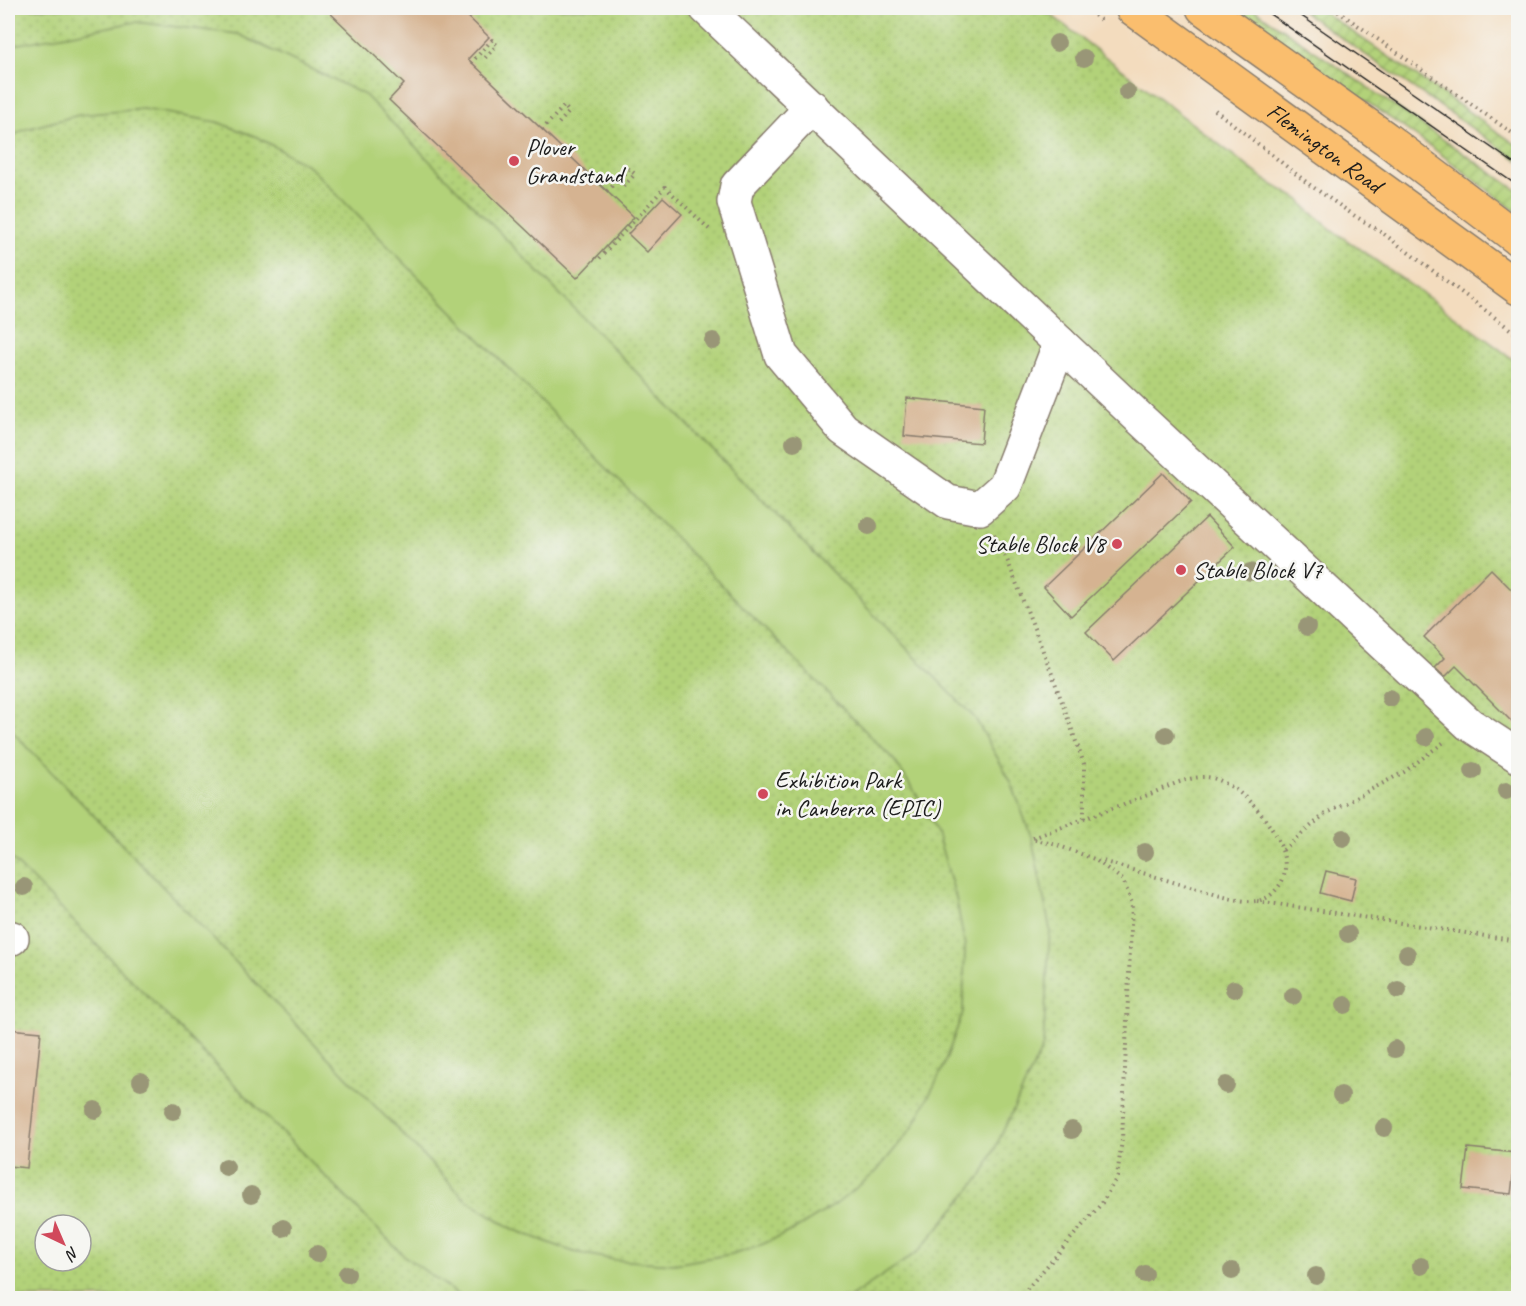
<svg xmlns="http://www.w3.org/2000/svg" width="1526" height="1306" font-family="Caveat,sans-serif">
<defs>
<pattern id="grass-dots" width="8" height="8" patternUnits="userSpaceOnUse" patternTransform="scale(1.5)"><rect width="8" height="8" fill="#b2d279"/><path d="M2 2h.1M6 6h.1" fill="none" stroke="#98b468" stroke-width="1.8" stroke-linecap="round"/></pattern>
<pattern id="garden-furrows" width="10" height="10" patternUnits="userSpaceOnUse" patternTransform="scale(1.5)"><rect width="10" height="10" fill="#b2d279"/><path d="M-1 1l2-2M0 10L10 0M9 11l2-2" fill="none" stroke="#98b468"/></pattern>
</defs>
<rect width="100%" height="100%" fill="#f6f6f2"/>
<filter id="ink" filterUnits="userSpaceOnUse"><feTurbulence type="fractalNoise" baseFrequency=".0167" numOctaves="2"/><feDisplacementMap in="SourceGraphic" scale="12" xChannelSelector="R" yChannelSelector="G"/><feConvolveMatrix kernelMatrix="1 2 1 2 8 2 1 2 1" color-interpolation-filters="sRGB"/></filter>
<filter id="wash" filterUnits="userSpaceOnUse"><feTurbulence type="fractalNoise" baseFrequency=".008" numOctaves="4" result="noise"/><feDisplacementMap in="SourceGraphic" scale="24" xChannelSelector="R" yChannelSelector="G"/><feGaussianBlur stdDeviation="1.35" result="paint"/><feColorMatrix in="noise" values="0 0 0 0 0 0 0 0 0 0 0 0 0 0 0 0 0 1.4 0 .05"/><feComposite in="paint" operator="in"/></filter>
<g filter="url(#wash)">
<rect width="100%" height="100%" fill="#f3dcbe"/>
<path fill="url(#grass-dots)" stroke="#67774a" stroke-width="1.5" fill-rule="evenodd" d="M 8,8 L 1042,8 L 1268,182 L 1300,200 L 1306,208 L 1331,229 L 1456,317 L 1518,363 L 1518,1298 L 8,1298 ZM 45,1225 L 81,1225 L 81,1261 L 45,1261 Z"/>
<g fill="url(#garden-furrows)" stroke="#67774a" stroke-width="1.5">
<polygon points="1233,8 1252,8 1518,191 1518,213 1434,149"/>
<polygon points="1298,8 1318,8 1518,146 1518,160"/>
</g>
<polygon fill="#b2d279" stroke="#67774a" stroke-width="1.5" points="135,22 238,34 365,95 975,718 1011,782 1032,839 1050,929 1043,1046 983,1174 919,1251 849,1298 467,1298 459,1295 403,1255 8,855 8,727 466,1200 515,1230 574,1252 616,1260 674,1264 732,1254 763,1244 794,1230 835,1205 876,1172 913,1127 942,1070 963,1012 965,946 956,898 937,833 920,800 894,760 309,166 257,137 217,122 143,109 79,115 26,129 8,138 8,46"/>
<g id="blocks">
<g fill="#d5b391">
<polygon points="325,8 459,8 489,37 468,59 634,217 577,278 389,100 404,84"/>
<polygon points="663,197 682,214 647,252 628,234"/>
<polygon points="907,398 984,406 981,443 904,436"/>
<polygon points="1163,473 1191,502 1071,616 1044,587"/>
<polygon points="1207,517 1235,547 1114,661 1086,632"/>
<polygon points="1491,569 1518,596 1518,728 1456,666 1445,677 1435,668 1445,658 1424,637"/>
<polygon points="1326,871 1356,878 1351,901 1320,893"/>
<polygon points="8,1029 41,1032 27,1168 8,1166"/>
<polygon points="1468,1148 1516,1153 1511,1194 1463,1189"/>
</g>
</g>
</g>
<g filter="url(#ink)">
<use href="#blocks" fill-opacity="0" stroke="#887c6d" stroke-width="1.5"/>
<g fill="none" stroke-linecap="round" stroke-linejoin="round">
<g stroke="#887c6d" stroke-width="36">
<g id="minor">
<polyline points="706,8 1135,414 1469,724 1518,756"/>
<polyline points="812,107 737,186 734,202 781,355 843,429 948,502 980,508 1005,486 1060,343"/>
<polyline points="8,937 12,938"/>
</g>
</g>
<g stroke="#887c6d" stroke-width="36">
<g id="major">
<path id="s1" d="M 1132,8 L 1518,288"/>
<polyline points="1203,8 1385,138 1518,239"/>
</g>
</g>
<g stroke="#887c6d" stroke-width="4" stroke-dasharray="1.5 4.5" stroke-linecap="butt">
<polyline points="1085,8 1103,22"/>
<polyline points="1333,8 1518,137"/>
<polyline points="471,63 492,40 497,45 484,59"/>
<polyline points="1215,110 1310,185 1355,216 1380,231 1518,335"/>
<polyline points="542,130 564,106 569,112 557,125"/>
<polyline points="607,191 629,169 635,174 622,188"/>
<polyline points="595,258 598,260 665,187 709,229"/>
<polyline points="994,534 1008,562 1052,674 1084,764 1084,819"/>
<path d="M 1033,838 C 1071,824 1110,809 1148,795 C 1165,788 1186,777 1204,777 C 1240,776 1305,853 1279,886 C 1273,894 1267,899 1257,901 C 1237,903 1209,892 1190,887 C 1160,878 1129,869 1099,860"/>
<polyline points="1283,850 1325,814 1404,772 1444,742"/>
<polyline points="1257,901 1518,941"/>
<polyline points="1019,1298 1102,1203 1117,1177 1122,1140 1132,903 1123,880 1094,859 1057,845 1032,839"/>
</g>
<use href="#minor" stroke="#fff" stroke-width="33"/>
<use href="#major" stroke="#fabe6e" stroke-width="33"/>
<g stroke="#1c1c1c" stroke-width="1.5">
<polyline points="1261,8 1518,186"/>
<polyline points="1290,8 1518,166"/>
</g>
</g>
<g fill="#999677">
<circle cx="1057" cy="43" r="9"/>
<circle cx="1084" cy="58" r="9"/>
<circle cx="1127" cy="92" r="9"/>
<circle cx="713" cy="341" r="9"/>
<circle cx="794" cy="443" r="9"/>
<circle cx="869" cy="526" r="9"/>
<circle cx="1250" cy="572" r="9"/>
<circle cx="1307" cy="627" r="9"/>
<circle cx="1390" cy="698" r="9"/>
<circle cx="1166" cy="735" r="9"/>
<circle cx="1426" cy="737" r="9"/>
<circle cx="1473" cy="771" r="9"/>
<circle cx="1506" cy="791" r="9"/>
<circle cx="1343" cy="838" r="9"/>
<circle cx="1145" cy="852" r="9"/>
<circle cx="24" cy="887" r="9"/>
<circle cx="1348" cy="934" r="9"/>
<circle cx="1407" cy="954" r="9"/>
<circle cx="1234" cy="989" r="9"/>
<circle cx="1398" cy="990" r="9"/>
<circle cx="1293" cy="996" r="9"/>
<circle cx="1345" cy="1005" r="9"/>
<circle cx="1395" cy="1049" r="9"/>
<circle cx="141" cy="1081" r="9"/>
<circle cx="1226" cy="1085" r="9"/>
<circle cx="1341" cy="1095" r="9"/>
<circle cx="95" cy="1110" r="9"/>
<circle cx="173" cy="1111" r="9"/>
<circle cx="1384" cy="1128" r="9"/>
<circle cx="1072" cy="1130" r="9"/>
<circle cx="226" cy="1167" r="9"/>
<circle cx="251" cy="1195" r="9"/>
<circle cx="283" cy="1228" r="9"/>
<circle cx="317" cy="1254" r="9"/>
<circle cx="1421" cy="1266" r="9"/>
<circle cx="1232" cy="1271" r="9"/>
<circle cx="347" cy="1274" r="9"/>
<circle cx="1145" cy="1274" r="9"/>
<circle cx="1316" cy="1276" r="9"/>
</g>
</g>
<g fill="#d1495b" stroke="#f6f6f2" stroke-width="2">
<circle cx="514" cy="161" r="6"/>
<circle cx="1117" cy="544" r="6"/>
<circle cx="1181" cy="570" r="6"/>
<circle cx="763" cy="794" r="6"/>
</g>
<g text-anchor="middle" stroke-width="5" stroke-linejoin="round" paint-order="stroke">
<g font-size="24" fill="#1c1c1c" stroke="#f6f6f2" text-anchor="start">
<text x="526" y="155">Plover<tspan x="526" dy="28">Grandstand</tspan></text>
<text x="1105" y="552" text-anchor="end">Stable Block V8</text>
<text x="1193" y="578">Stable Block V7</text>
<text x="775" y="788">Exhibition Park<tspan x="775" dy="28">in Canberra (EPIC)</tspan></text>
</g>
<g font-size="24" fill="#1c1c1c" stroke="#f6f6f2">
<text dy="8" stroke="none"><textPath href="#s1" startOffset="238">Flemington Road</textPath></text>
</g>
</g>
<rect width="1526" height="1306" fill="none" stroke="#f6f6f2" stroke-width="30"/>
<g transform="translate(63 1243) rotate(136)"><circle r="28" fill="#f6f6f2" stroke="#9f9f9c" stroke-width="1.5"/>
<path d="M0-4.5L10 22L0 15L-10 22Z" fill="#d1495b"/>
<text y="-9" font-size="16" font-weight="bold" text-anchor="middle" fill="#1c1c1c">N</text>
</g>
</svg>
